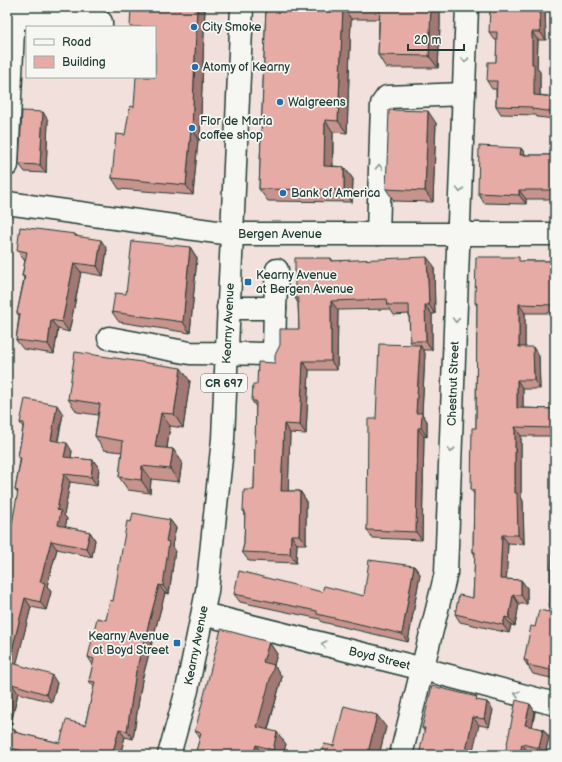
<svg xmlns="http://www.w3.org/2000/svg" width="562" height="762" font-family="'Balsamiq Sans',sans-serif">
<rect width="100%" height="100%" fill="#f1e0db"/>
<filter id="ink" filterUnits="userSpaceOnUse"><feTurbulence type="fractalNoise" baseFrequency=".025" numOctaves="2"/><feDisplacementMap in="SourceGraphic" scale="8" xChannelSelector="R" yChannelSelector="G"/><feConvolveMatrix kernelMatrix="1 2 1 2 8 2 1 2 1" color-interpolation-filters="sRGB"/></filter>
<g filter="url(#ink)">
<g fill="none" stroke-linecap="round" stroke-linejoin="round">
<g stroke="#1f3d34" stroke-width="25">
<g id="minor">
<polyline points="13,17 101,22 101,27"/>
<polyline points="7,165 14,7"/>
<path id="s1" d="M 7,203 L 231,234 L 555,234"/>
<polyline points="378,234 382,104 387,97 464,94"/>
<polyline points="228,308 275,308 277,270"/>
<polyline points="109,338 190,353 274,354 275,308"/>
<path id="s2" d="M 203,614 L 423,669 L 555,704"/>
<path id="s3" d="M 401,755 L 446,573 L 467,7"/>
</g>
</g>
<g stroke="#1f3d34" stroke-width="25">
<g id="major">
<path id="s4" d="M 169,755 L 187,690 L 207,591 L 223,439 L 242,7"/>
</g>
</g>
<use href="#minor" stroke="#f6f6f2" stroke-width="22"/>
<use href="#major" stroke="#f6f6f2" stroke-width="22"/>
</g>
<g fill="#c6938d" stroke="#1f3d34">
<polygon points="131,7 205,7 200,140 198,140 193,195 119,189 112,178 134,107 155,77"/>
<polygon points="266,7 440,7 440,25 438,68 386,68 378,55 379,19 351,19 347,133 333,132 333,166 344,167 353,179 352,202 268,201 259,189"/>
<polygon points="545,7 546,40 538,40 537,68 540,72 540,95 555,97 555,119 537,117 536,115 501,114 496,106 496,89 492,89 487,81 496,62 497,40 495,40 489,32"/>
<polygon points="48,120 46,173 25,172 19,164"/>
<polygon points="436,123 433,202 394,201 386,189"/>
<polygon points="521,148 526,155 555,155 555,199 526,199 526,204 484,203 478,193"/>
<polygon points="75,234 77,236 107,249 103,276 81,272 69,332 58,329 54,354 23,349 16,340 19,316 17,313 24,278 22,276 25,260 24,260 17,250"/>
<polygon points="190,247 197,258 190,333 119,322 112,312 126,294"/>
<polygon points="331,258 333,261 434,266 435,314 432,314 432,350 423,350 425,353 422,414 427,421 427,437 424,436 422,540 372,538 367,530 376,419 412,345 410,341 409,314 394,315 390,309 338,310 337,370 309,370 306,434 290,433 288,491 300,491 306,500 306,544 297,544 296,563 249,561 242,552 244,544 245,513 243,511 254,490 256,407 252,401 257,384 275,363 299,329 298,303 295,298"/>
<polygon points="522,261 555,261 555,313 525,313 525,347 539,356 540,389 523,389 523,408 555,409 555,436 521,436 521,497 523,501 524,544 508,543 506,579 521,580 527,588 527,604 519,604 515,626 511,625 509,633 460,622 455,614 473,598 475,555 473,552 474,494 471,490 476,428 477,306 475,303"/>
<polygon points="190,381 183,428 170,426 167,449 173,449 182,462 179,482 151,479 150,493 128,490 119,477 122,452 104,450 95,436 98,415 77,412 68,399"/>
<polygon points="63,414 58,441 72,451 71,458 93,460 99,468 97,486 70,482 64,515 67,519 65,527 90,532 95,540 92,557 57,549 47,586 51,592 46,610 31,607 16,664 57,683 52,702 18,693 10,729 15,730 17,733 60,743 85,725 94,687 89,681 93,665 88,657 106,620 113,601 131,522 170,520 176,528 172,546 175,550 169,594 165,593 142,680 133,739 125,737 120,755 11,755 8,754 7,755 7,533 11,529 18,494 15,490 20,461 18,457 23,427 20,423"/>
<polygon points="555,484 555,679 533,674 524,660 535,627 549,612"/>
<polygon points="414,566 420,574 408,642 322,622 320,619 240,602 234,594 322,592 364,596"/>
<polygon points="269,642 277,654 274,665 282,677 268,730 286,744 283,755 195,755 200,738 195,731"/>
<polygon points="479,701 487,702 493,710 489,727 479,725 424,731 422,728"/>
<polygon points="530,704 535,712 532,727 543,729 549,737 545,755 541,755 528,752 527,755 506,755 505,754"/>
<polygon points="386,727 379,755 321,755 334,746"/>
</g>
<g fill="#a17873" stroke="#1f3d34">
<polygon points="197,7 205,7 200,140 192,129"/>
<polygon points="343,7 351,19 347,133 338,121"/>
<polygon points="431,7 440,7 440,25 438,68 429,56"/>
<polygon points="540,7 545,7 546,40 540,32"/>
<polygon points="532,32 538,40 537,68 540,72 540,103 534,95 532,64"/>
<polygon points="428,111 436,123 433,202 425,191"/>
<polygon points="43,112 48,120 46,173 40,165"/>
<polygon points="325,120 333,132 332,178 324,166"/>
<polygon points="191,129 198,140 193,195 186,185"/>
<polygon points="521,148 527,157 520,155"/>
<polygon points="344,167 353,179 352,202 344,190"/>
<polygon points="519,190 526,199 526,204 519,195"/>
<polygon points="101,240 107,249 103,276 97,266"/>
<polygon points="190,247 197,258 190,333 183,322"/>
<polygon points="427,257 434,266 435,314 429,305"/>
<polygon points="74,263 81,272 69,332 62,322"/>
<polygon points="331,301 338,310 337,370 331,361"/>
<polygon points="519,304 525,313 525,356 519,347"/>
<polygon points="425,305 432,314 432,350 426,341"/>
<polygon points="51,320 58,329 54,354 48,344"/>
<polygon points="420,345 425,353 422,414 427,421 427,437 421,428 416,413"/>
<polygon points="533,347 539,356 540,389 534,380"/>
<polygon points="303,361 309,370 306,434 300,425"/>
<polygon points="181,368 190,381 183,428 174,414"/>
<polygon points="517,380 523,389 523,417 517,408"/>
<polygon points="57,405 63,414 56,448 51,440"/>
<polygon points="161,413 170,426 165,461 155,447"/>
<polygon points="284,424 290,433 288,500 281,491"/>
<polygon points="515,427 521,436 521,497 523,501 524,544 518,535 515,493"/>
<polygon points="418,428 424,436 422,540 416,532"/>
<polygon points="67,443 72,451 70,465 64,457"/>
<polygon points="173,449 182,462 179,482 170,469"/>
<polygon points="93,460 99,468 97,486 91,477"/>
<polygon points="142,466 151,479 150,493 141,480"/>
<polygon points="64,474 70,482 64,515 67,519 64,533 58,525 57,510"/>
<polygon points="300,491 306,500 306,544 299,535"/>
<polygon points="170,520 176,528 172,546 175,550 169,594 163,586 166,541"/>
<polygon points="90,532 95,540 92,557 86,548"/>
<polygon points="291,535 297,544 296,563 290,554"/>
<polygon points="502,535 508,543 506,588 500,579"/>
<polygon points="51,541 57,549 47,586 51,592 46,610 40,602 40,582"/>
<polygon points="414,566 420,574 408,642 402,634"/>
<polygon points="521,580 527,588 527,604 521,595"/>
<polygon points="159,585 165,593 142,680 133,739 127,731 136,671"/>
<polygon points="513,595 519,604 515,626 509,618"/>
<polygon points="25,598 31,607 15,670 9,662"/>
<polygon points="505,617 511,625 509,633 503,625"/>
<polygon points="269,642 277,654 274,665 282,677 265,739 257,727 263,662"/>
<polygon points="52,675 57,683 52,702 46,694"/>
<polygon points="12,684 18,693 8,735 7,733 7,707"/>
<polygon points="487,702 493,710 489,727 484,719"/>
<polygon points="530,704 535,712 531,733 525,725"/>
<polygon points="377,715 386,727 379,755 370,755 368,753"/>
<polygon points="473,717 479,725 472,755 465,755"/>
<polygon points="119,729 125,737 120,755 112,755"/>
<polygon points="543,729 549,737 545,755 539,748"/>
<polygon points="277,732 286,744 283,755 277,755 273,750"/>
<polygon points="522,744 528,752 527,755 520,755"/>
<polygon points="256,745 263,755 253,755"/>
</g>
<g fill="#e6aba4" stroke="#1f3d34">
<polygon points="131,7 197,7 192,129 191,129 186,185 112,178 116,134 125,135 130,106 134,107 136,77 155,77 155,27 130,27"/>
<polygon points="266,7 343,7 338,121 325,120 324,166 344,167 344,190 259,189"/>
<polygon points="349,7 431,7 429,56 378,55 380,7"/>
<polygon points="490,7 540,7 540,32 532,32 532,64 534,64 534,95 555,97 555,112 532,109 532,107 496,106 497,81 487,81 488,62 496,62 497,32 489,32"/>
<polygon points="389,110 428,111 425,191 386,189"/>
<polygon points="22,111 43,112 40,165 19,164"/>
<polygon points="479,146 521,148 520,155 555,155 555,190 519,190 519,195 478,193"/>
<polygon points="20,227 75,234 75,236 101,240 97,266 74,263 62,322 51,320 48,344 16,340 20,314 17,313 25,276 22,276 27,252 17,250"/>
<polygon points="132,241 190,247 183,322 112,312 115,293 126,294"/>
<polygon points="427,257 429,305 425,305 426,341 410,341 409,305 388,305 387,299 331,301 331,361 303,361 300,425 284,424 281,491 300,491 299,535 291,535 290,554 242,552 244,544 245,511 243,511 244,490 254,490 256,401 252,401 253,384 257,384 258,362 275,363 275,355 280,345 280,329 299,329 298,298 295,298 295,258 331,258 331,261"/>
<polygon points="476,257 519,257 519,261 555,261 555,305 519,304 519,347 533,347 534,380 517,380 517,408 555,409 555,428 515,427 515,493 517,493 518,535 502,535 500,579 521,580 521,595 513,595 509,618 505,617 503,625 455,614 459,595 473,598 475,552 473,552 474,490 471,490 472,428 476,428 477,303 475,303"/>
<polygon points="379,344 420,345 416,413 422,413 421,428 418,428 416,532 367,530 368,419 376,419"/>
<polygon points="75,352 181,368 174,414 161,413 155,447 173,449 170,469 142,466 141,480 119,477 123,441 95,436 100,404 68,399"/>
<polygon points="25,399 57,405 51,440 67,443 64,457 93,460 91,477 64,474 57,510 61,511 58,525 90,532 86,548 51,541 40,582 45,583 40,602 25,598 9,662 52,675 46,694 12,684 7,707 7,533 8,529 11,529 18,491 15,490 21,458 18,457 24,423 20,423"/>
<polygon points="555,484 555,671 527,665 528,661 524,660 531,626 535,627 539,610 549,612"/>
<polygon points="133,513 170,520 166,541 169,542 163,586 159,585 136,671 127,731 119,729 112,755 38,755 7,747 7,728 15,730 14,732 60,743 66,720 85,725 95,682 89,681 94,659 88,657 97,618 106,620 110,600 113,601 127,521 131,522"/>
<polygon points="369,560 414,566 402,634 317,614 317,611 234,594 239,571 322,592 324,586 364,596"/>
<polygon points="221,629 269,642 263,662 274,665 257,727 277,732 273,750 256,745 253,755 195,755 201,733 195,731"/>
<polygon points="432,686 477,697 476,700 487,702 484,719 473,717 465,755 419,755 425,728 422,728"/>
<polygon points="516,700 530,704 525,725 543,729 539,748 522,744 520,755 511,755 505,754"/>
<polygon points="344,706 377,715 368,753 364,752 363,755 321,755 324,744 334,746"/>
</g>
<defs><path id="oneway-chevron" d="M-2-3.5L2.5 0L-2 3.5" fill="none" stroke-width="1.6" stroke-linecap="round" stroke-linejoin="round"/></defs>
<g stroke="#8a9a93">
<use href="#oneway-chevron" transform="translate(465 60) rotate(92)"/>
<use href="#oneway-chevron" transform="translate(379 167) rotate(-88)"/>
<use href="#oneway-chevron" transform="translate(460 190) rotate(92)"/>
<use href="#oneway-chevron" transform="translate(456 320) rotate(92)"/>
<use href="#oneway-chevron" transform="translate(451 450) rotate(92)"/>
<use href="#oneway-chevron" transform="translate(324 644) rotate(-166)"/>
<use href="#oneway-chevron" transform="translate(517 694) rotate(-165)"/>
</g>
</g>
<g fill="#1f6fb2" stroke="#f6f6f2" stroke-width="1.5">
<circle cx="194" cy="27" r="4"/>
<circle cx="195" cy="67" r="4"/>
<circle cx="280" cy="102" r="4"/>
<circle cx="192" cy="128" r="4"/>
<circle cx="283" cy="193" r="4"/>
<rect x="244" y="278" width="8" height="8" rx="2"/>
<rect x="173" y="639" width="8" height="8" rx="2"/>
</g>
<g text-anchor="middle" stroke-width="3.5" stroke-linejoin="round" paint-order="stroke">
<rect fill="#f6f6f2" stroke="#60746d" stroke-width="1" x="201" y="374" width="46" height="18" rx="3"/>
<g font-size="11" font-weight="bold" fill="#1f3d34">
<text x="224" y="387">CR 697</text>
</g>
<g font-size="12" fill="#1f3d34" stroke="#f6f6f2" text-anchor="start">
<text x="202" y="31">City Smoke</text>
<text x="203" y="71">Atomy of Kearny</text>
<text x="288" y="106">Walgreens</text>
<text x="200" y="125">Flor de Maria<tspan x="200" dy="14">coffee shop</tspan></text>
<text x="291" y="197">Bank of America</text>
<text x="256" y="279">Kearny Avenue<tspan x="256" dy="14">at Bergen Avenue</tspan></text>
<text x="169" y="640" text-anchor="end">Kearny Avenue<tspan x="169" dy="14">at Boyd Street</tspan></text>
</g>
<g font-size="12" fill="#1f3d34" stroke="#f6f6f2">
<text dy="4" stroke="none"><textPath href="#s1" startOffset="275">Bergen Avenue</textPath></text>
<text dy="4" stroke="none"><textPath href="#s4" startOffset="437">Kearny Avenue</textPath></text>
<text dy="4" stroke="none"><textPath href="#s3" startOffset="377">Chestnut Street</textPath></text>
<text dy="4" stroke="none"><textPath href="#s4" startOffset="113">Kearny Avenue</textPath></text>
<text dy="4" stroke="none"><textPath href="#s2" startOffset="182">Boyd Street</textPath></text>
</g>
</g>
<rect width="562" height="762" fill="none" stroke="#f6f6f2" stroke-width="24"/>
<rect x="12" y="12" width="538" height="738" fill="none" stroke="#1f3d34" stroke-width="1.5" filter="url(#ink)"/>
<rect x="26" y="26" width="130" height="52" fill="#f6f6f2" stroke="#a0aca6"/>
<rect x="34" y="39" width="20" height="6" fill="#f6f6f2" stroke="#a0aca6"/>
<text x="62" y="46" font-size="12" fill="#1f3d34">Road</text>
<rect x="34" y="56" width="20" height="12" fill="#e6aba4" stroke="#a0aca6"/>
<text x="62" y="66" font-size="12" fill="#1f3d34">Building</text>
<path d="M408 44v6h56v-6" fill="none" stroke="#1f3d34" stroke-width="2"/>
<text x="414" y="44" font-size="12" fill="#1f3d34" stroke="#f6f6f2" stroke-width="3" paint-order="stroke">20 m</text>
</svg>
